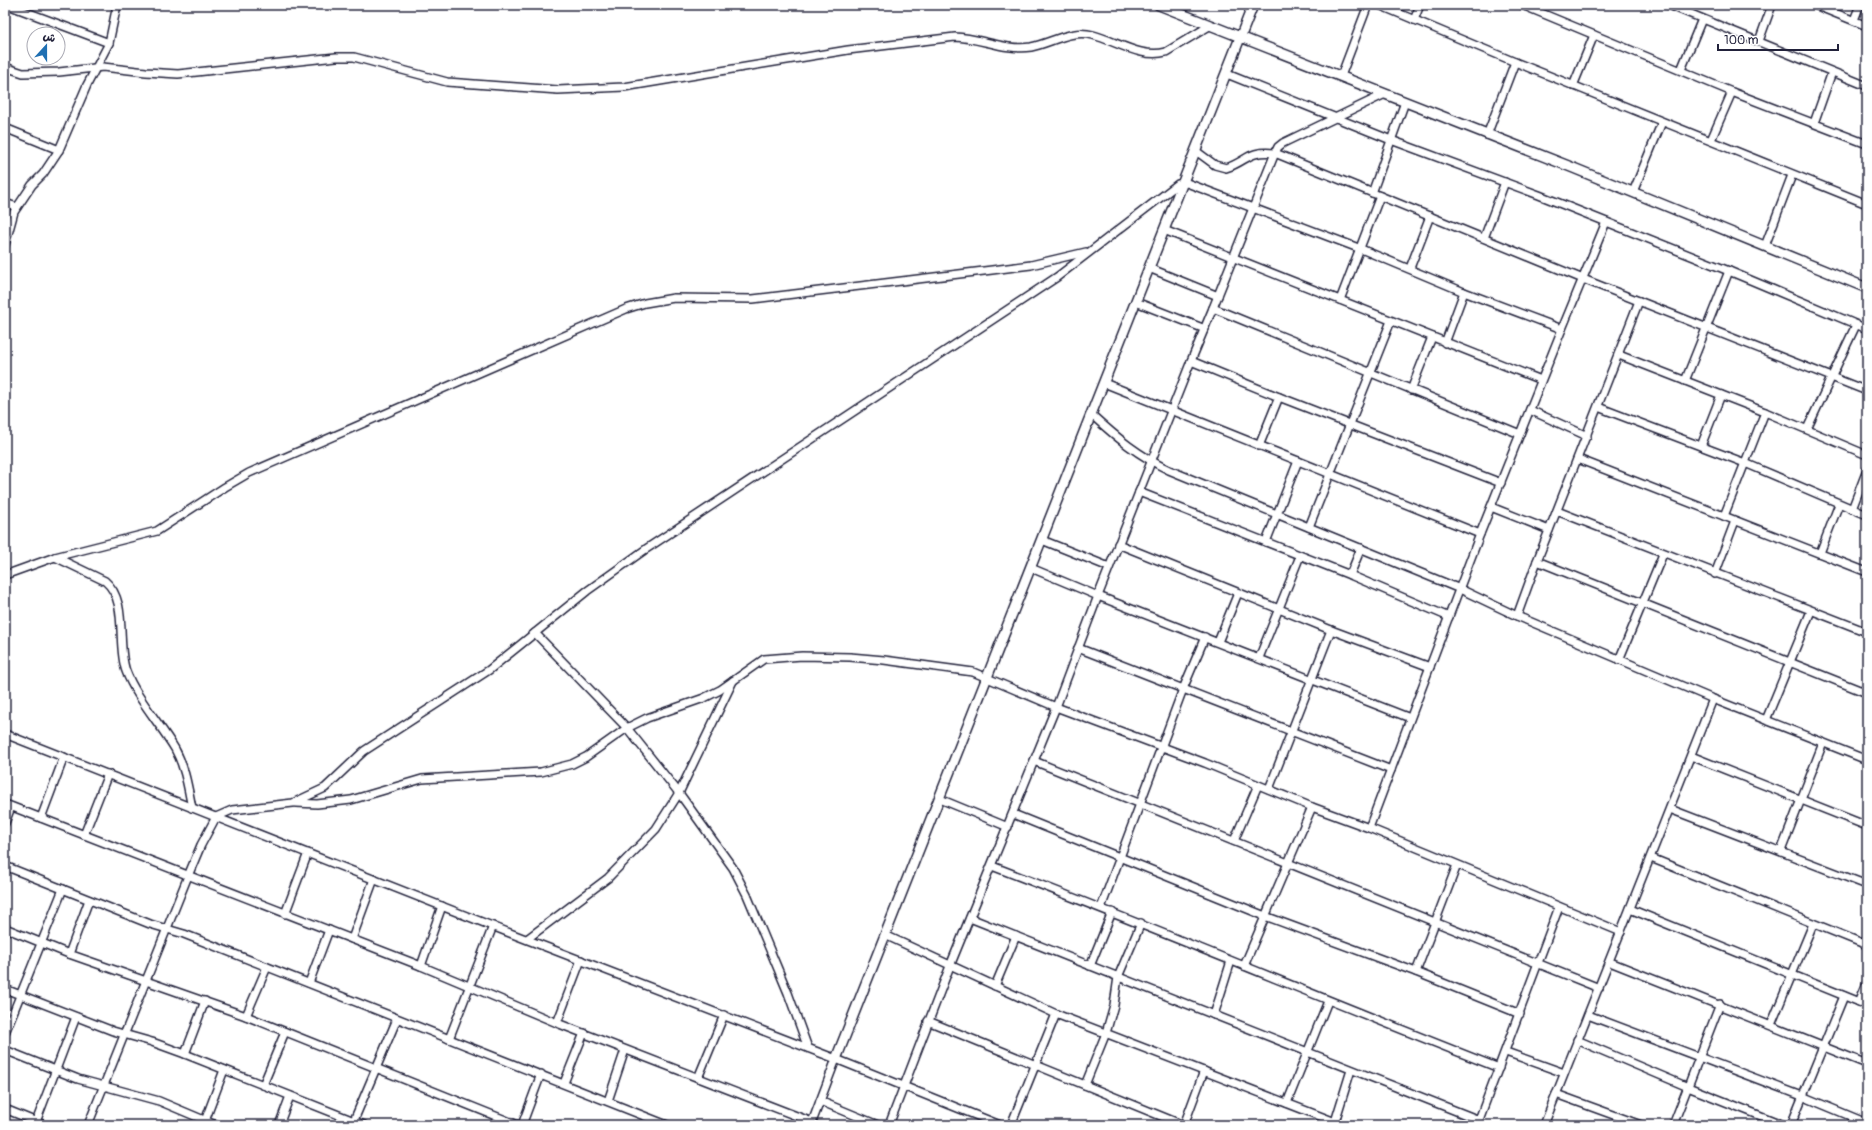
<svg xmlns="http://www.w3.org/2000/svg" width="1872" height="1130" font-family="Pangolin,'Playpen Sans Arabic',sans-serif">
<rect width="100%" height="100%" fill="#fff"/>
<filter id="ink" filterUnits="userSpaceOnUse"><feTurbulence type="fractalNoise" baseFrequency=".025" numOctaves="2"/><feDisplacementMap in="SourceGraphic" scale="8" xChannelSelector="R" yChannelSelector="G"/><feConvolveMatrix kernelMatrix="1 2 1 2 8 2 1 2 1" color-interpolation-filters="sRGB"/></filter>
<g filter="url(#ink)">
<g fill="none" stroke-linecap="round" stroke-linejoin="round">
<g stroke="#22223b" stroke-width="10">
<g id="minor">
<polyline points="8,5 109,43"/>
<polyline points="1379,5 1515,62 1867,204"/>
<polyline points="1522,5 1732,92 1867,144"/>
<polyline points="1669,5 1867,86"/>
<polyline points="1815,5 1867,26"/>
<polyline points="1414,20 1420,5"/>
<polyline points="1854,20 1860,5"/>
<polyline points="1759,41 1772,5"/>
<path d="M 5,67 L 23,73 L 59,72 L 103,67 L 146,72 L 178,74 L 336,57 L 354,57 L 447,82 L 558,90 L 624,87 L 848,50 L 955,37 C 981,38 1005,51 1031,47 C 1051,43 1071,29 1093,35 C 1116,41 1142,59 1166,52 L 1211,25"/>
<polyline points="1681,70 1702,19"/>
<polyline points="1227,74 1391,140 1539,195 1729,271 1867,329"/>
<polyline points="1341,76 1368,5"/>
<polyline points="1573,86 1594,35"/>
<polyline points="1814,123 1832,72"/>
<polyline points="5,128 59,150"/>
<polyline points="1487,135 1515,62"/>
<polyline points="1711,140 1732,92"/>
<path d="M 1196,151 L 1215,165 L 1226,168 C 1248,161 1247,150 1275,153 L 1278,147 L 1283,143 L 1385,94"/>
<polyline points="1633,192 1662,122"/>
<polyline points="1372,193 1405,102"/>
<polyline points="5,203 17,207"/>
<polyline points="1164,230 1541,380"/>
<polyline points="1484,238 1505,182"/>
<polyline points="5,245 14,212 32,185 43,174 59,150 87,85 109,43 117,5"/>
<polyline points="1765,246 1792,175"/>
<polyline points="1149,268 1218,296"/>
<polyline points="1410,268 1430,216"/>
<polyline points="1340,300 1380,196"/>
<polyline points="1136,302 1205,329"/>
<polyline points="1213,308 1275,153 1583,279 1867,391"/>
<polyline points="1445,343 1464,292"/>
<polyline points="1619,355 1765,412 1867,455"/>
<polyline points="1191,361 1213,308 1520,434"/>
<polyline points="1685,381 1729,271"/>
<polyline points="1104,383 1480,534"/>
<polyline points="1411,390 1432,337"/>
<polyline points="1598,407 1745,463 1867,515"/>
<polyline points="1530,410 1587,436"/>
<path d="M 1092,415 C 1116,437 1139,456 1169,470 L 1460,589 L 1517,616 L 1713,699 L 1867,760"/>
<polyline points="1807,429 1856,325"/>
<polyline points="1259,446 1279,397"/>
<polyline points="1701,446 1721,395"/>
<polyline points="1578,459 1867,572"/>
<polyline points="1139,492 1350,575 1449,617"/>
<polyline points="1491,507 1549,530"/>
<polyline points="1852,509 1867,470"/>
<polyline points="1557,511 1867,632"/>
<polyline points="1724,516 1765,412"/>
<polyline points="1309,527 1391,321"/>
<polyline points="1042,540 1109,567"/>
<polyline points="1266,542 1298,461"/>
<polyline points="1118,544 1331,630 1430,667"/>
<polyline points="1820,553 1839,504"/>
<path d="M 55,557 L 105,581 C 129,601 116,644 126,671 C 135,696 161,725 175,749 C 185,767 188,788 192,808"/>
<polyline points="1537,561 1867,693"/>
<polyline points="1031,568 1098,596 1410,718"/>
<polyline points="1715,574 1735,521"/>
<polyline points="5,575 55,557 157,531 225,487 249,473 626,309 645,303 674,298 753,299 992,270 1031,265 1086,252"/>
<polyline points="1350,575 1361,548"/>
<polyline points="1517,616 1537,561 1639,301"/>
<polyline points="535,633 627,728 679,793 733,868 747,895 788,993 808,1048"/>
<polyline points="1218,642 1238,593"/>
<polyline points="1078,648 1391,770"/>
<polyline points="1259,658 1300,556"/>
<polyline points="1619,660 1663,554"/>
<polyline points="1766,720 1811,611"/>
<polyline points="5,734 515,935 836,1059 1000,1125"/>
<polyline points="1691,756 1867,826"/>
<polyline points="1034,761 1599,988"/>
<polyline points="1269,789 1331,630"/>
<polyline points="940,799 1008,827"/>
<polyline points="296,803 317,804 351,800 422,779 541,772 572,764 586,757 627,728 647,718 704,698 720,690 764,659 802,656 850,657 884,660 973,672 1056,707 1205,763 1312,807 1369,828 1621,932"/>
<polyline points="5,804 421,966 557,1023 812,1122"/>
<polyline points="1670,809 1867,885"/>
<polyline points="1013,814 1265,916 1416,972 1520,1014"/>
<polyline points="41,818 64,757"/>
<polyline points="5,823 11,807"/>
<polyline points="1369,828 1480,534 1562,329 1606,222"/>
<polyline points="84,835 108,774"/>
<polyline points="1234,841 1258,785"/>
<polyline points="1781,851 1823,743"/>
<polyline points="1651,858 1867,945"/>
<polyline points="5,866 150,924 184,934 667,1125"/>
<path d="M 992,866 C 1162,931 1330,1002 1499,1068"/>
<polyline points="1101,908 1183,689 1205,637"/>
<polyline points="1630,909 1867,1005"/>
<polyline points="285,914 308,853"/>
<polyline points="970,918 1479,1120"/>
<polyline points="5,928 69,954 246,1016 518,1125"/>
<polyline points="885,935 1056,1014 1343,1125"/>
<polyline points="352,939 374,879"/>
<polyline points="527,939 608,878 656,829 679,793 733,681"/>
<polyline points="69,954 89,900"/>
<polyline points="1610,962 1867,1064"/>
<polyline points="421,966 442,906"/>
<polyline points="1090,966 1112,912"/>
<polyline points="1244,966 1312,807"/>
<polyline points="1416,972 1457,865"/>
<polyline points="309,983 329,930"/>
<polyline points="995,986 1016,936"/>
<polyline points="5,989 113,1031 152,1042 185,1054 364,1125"/>
<polyline points="1859,1002 1867,983"/>
<polyline points="1214,1015 1231,961"/>
<polyline points="1588,1015 1802,1096 1867,1123"/>
<polyline points="246,1016 267,967"/>
<polyline points="928,1021 1183,1125"/>
<polyline points="557,1023 581,960"/>
<polyline points="1771,1025 1813,924"/>
<polyline points="5,1033 63,889"/>
<polyline points="449,1039 493,926"/>
<polyline points="1577,1040 1688,1087 1784,1125"/>
<polyline points="5,1050 78,1079 159,1101 216,1125"/>
<polyline points="1506,1052 1564,1073"/>
<polyline points="185,1054 205,1001"/>
<polyline points="698,1078 724,1015"/>
<polyline points="564,1083 584,1033"/>
<polyline points="263,1085 285,1032"/>
<polyline points="1085,1085 1106,1033 1114,1005 1118,977 1141,923"/>
<polyline points="1556,1094 1641,1125"/>
<polyline points="608,1101 625,1050"/>
<polyline points="820,1101 878,1125"/>
<polyline points="1287,1103 1328,1001"/>
<polyline points="5,1109 44,1125"/>
<polyline points="205,1121 224,1070"/>
<polyline points="36,1122 76,1017"/>
<polyline points="88,1125 188,876 201,845 216,817 232,810 293,803 325,788 364,751 489,670 587,591 646,549 1057,277 1178,184 1187,183 1361,249 1464,292 1562,329"/>
<polyline points="279,1125 290,1096"/>
<polyline points="352,1125 397,1019"/>
<polyline points="522,1125 541,1074"/>
<polyline points="811,1125 836,1059"/>
<polyline points="889,1125 950,966 1056,707 1098,596 1191,361 1279,397 1501,483"/>
<polyline points="1011,1125 1056,1014"/>
<polyline points="1184,1125 1204,1071"/>
<polyline points="1334,1125 1351,1070"/>
<polyline points="1477,1125 1559,907"/>
<polyline points="1544,1125 1713,699"/>
<polyline points="1673,1125 1720,1004"/>
<polyline points="1791,1125 1844,996"/>
</g>
</g>
<g stroke="#22223b" stroke-width="12">
<g id="tertiary">
<polyline points="1159,5 1571,167 1867,288"/>
<polyline points="836,1059 1253,5"/>
</g>
</g>
<use href="#minor" stroke="#fff" stroke-width="7"/>
<use href="#tertiary" stroke="#fff" stroke-width="9"/>
</g>
</g>
<rect width="1872" height="1130" fill="none" stroke="#fff" stroke-width="20"/>
<rect x="10" y="10" width="1852" height="1110" fill="none" stroke="#22223b" stroke-width="1.5" filter="url(#ink)"/>
<g transform="translate(46 46) rotate(21)"><circle r="19" fill="#ffffff" stroke="#a7a7b1"/>
<path d="M0-3L7 15L0 10L-7 15Z" fill="#1f6fb2"/>
<text y="-6" font-size="11" font-weight="bold" text-anchor="middle" fill="#22223b">ش</text>
</g>
<path d="M1718 44v6h120v-6" fill="none" stroke="#22223b" stroke-width="2"/>
<text x="1724" y="44" font-size="12" fill="#22223b" stroke="#ffffff" stroke-width="3" paint-order="stroke">100 m</text>
</svg>
